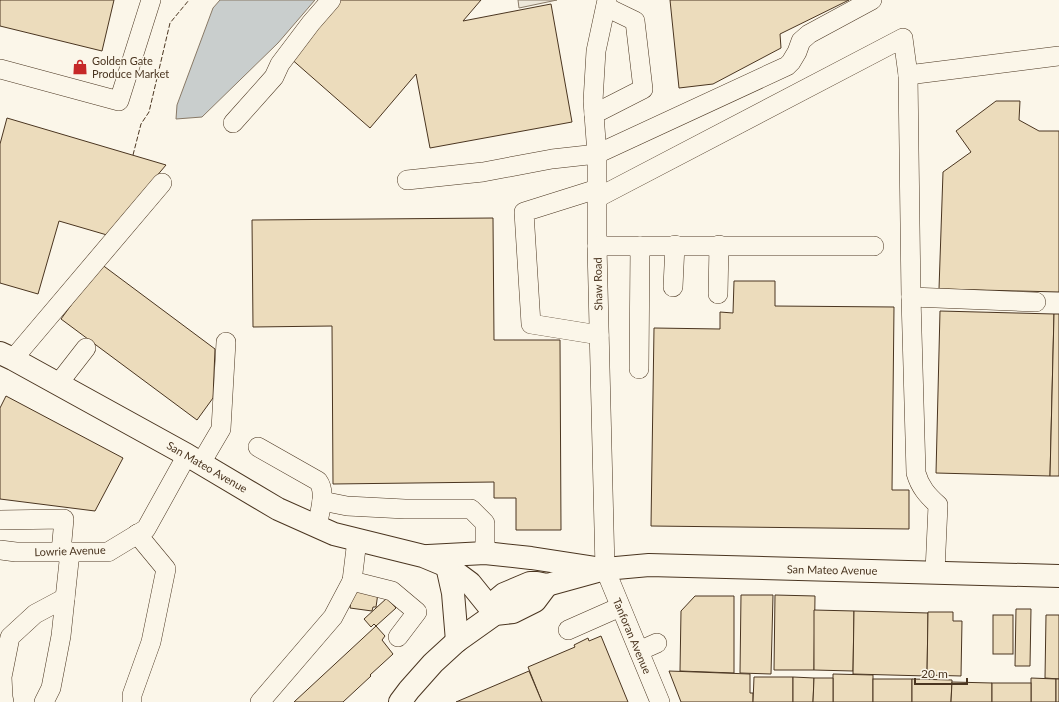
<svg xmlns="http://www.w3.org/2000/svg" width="1059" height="702" font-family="Lato,sans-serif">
<rect width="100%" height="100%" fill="#fbf6e9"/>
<polygon fill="#ede7d9" stroke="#887966" points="518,0 557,0 519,8"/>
<polygon fill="#c9cecd" stroke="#887966" points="220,0 315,0 278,43 202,117 176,119 177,105 213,8"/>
<g fill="#ecdcbc" stroke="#4a3520">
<polygon points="0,0 114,0 102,51 0,26"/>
<polygon points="339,0 481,0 463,21 551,4 572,122 430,148 416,74 370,128 289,57"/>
<polygon points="670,0 849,0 780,34 781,48 713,84 679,88"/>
<polygon points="996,101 1020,101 1019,120 1039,131 1059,131 1059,292 939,289 943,172 971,152 956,131"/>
<polygon points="7,118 166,165 107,235 59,221 38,294 0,283 0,144"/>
<polygon points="493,218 494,340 560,340 561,530 516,530 516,498 494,498 494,482 333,484 332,326 253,327 252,220"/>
<polygon points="101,264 215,349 213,398 197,420 61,319"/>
<polygon points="734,281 775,281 775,306 894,307 892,490 909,490 909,529 651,526 654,328 720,329 720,312 733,313"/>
<polygon points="940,311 1054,314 1050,476 936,473"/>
<polygon points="1054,314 1059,314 1059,476 1050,476"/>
<polygon points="6,396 123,458 95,511 0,499 0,408"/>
<polygon points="353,586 378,593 376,607 373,607 372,611 350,608"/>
<polygon points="741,595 773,595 771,674 740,673"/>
<polygon points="775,595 815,596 814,670 774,670"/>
<polygon points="695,596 734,596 734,673 680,671 681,611"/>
<polygon points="387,598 396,608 376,626 374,624 371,627 364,619"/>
<polygon points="1016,609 1031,609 1030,666 1015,666"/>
<polygon points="814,610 854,611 853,671 814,670"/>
<polygon points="854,611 928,613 927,676 853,674"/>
<polygon points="928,612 953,612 953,621 962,621 961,676 927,675"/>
<rect x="993" y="615" width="20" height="39"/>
<polygon points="1046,615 1059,615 1059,679 1045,678"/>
<polygon points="376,626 385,636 382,640 393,654 370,675 371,676 343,702 294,702"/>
<polygon points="601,636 628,702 542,702 528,667 575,647 574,645 588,638 589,641"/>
<polygon points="529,671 542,702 456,702"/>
<polygon points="669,671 750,674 750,693 753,693 753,702 681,702"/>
<polygon points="833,674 873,675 873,702 833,702"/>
<polygon points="754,677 793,677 793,702 753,702"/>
<polygon points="793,677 814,678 813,702 793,702"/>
<polygon points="814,678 833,678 833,702 813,702"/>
<polygon points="1031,678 1056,679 1056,702 1031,702"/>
<rect x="873" y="679" width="39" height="23"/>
<polygon points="912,679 952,680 951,702 912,702"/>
<rect x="1056" y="679" width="3" height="23"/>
<polygon points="952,682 992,683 992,702 951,702"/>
<rect x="992" y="683" width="39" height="19"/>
</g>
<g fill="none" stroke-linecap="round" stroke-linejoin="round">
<g stroke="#4a3520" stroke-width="20">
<g id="minor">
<polyline points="607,0 596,51 593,101 597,154 597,246 605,569 660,702"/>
<polyline points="0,69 119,101 151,0"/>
<polyline points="594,114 643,89 635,21 606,7"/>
<polyline points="233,123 274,77 280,64 311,23 331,0"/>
<polyline points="407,180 483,172 552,159 597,154 787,66 791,62 797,52 801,41 809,34 872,0"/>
<polyline points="597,189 524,212 531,324 599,335"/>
<polyline points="597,198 903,38 908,75"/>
<polyline points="597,246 874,246"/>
<polyline points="673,287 675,245"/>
<polyline points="718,294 719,245"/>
<polyline points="911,297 1036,302"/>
<polyline points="13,359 162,183"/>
<polyline points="639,369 640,246"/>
<polyline points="58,384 86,348"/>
<path d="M 258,447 L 318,481 C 327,493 319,513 317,527"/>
<polyline points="201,463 221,429 226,342"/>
<polyline points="322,501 347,506 405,509 471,509 485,523 485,553"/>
<polyline points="0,520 64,519 61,552"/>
<polyline points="357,540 352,581 392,591 417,612 398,637"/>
<polyline points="0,550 16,552 108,552 146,529 187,455"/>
<path d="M 935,572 L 938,505 C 927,495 920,487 916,473 L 911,297 L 908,75 L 1059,56"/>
<polyline points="568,630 620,607"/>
<polyline points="639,651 657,643"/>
<polyline points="4,702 3,697 2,677 10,637 35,614 65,598"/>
<polyline points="44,702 51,688 61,636 70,552"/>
<polyline points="132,702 132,695 151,642 166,569 137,534"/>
<polyline points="260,702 333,617 352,581"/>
</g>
</g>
<g stroke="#4a3520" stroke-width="24">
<g id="major">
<polyline points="0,353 13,359 187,455 278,509 334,534 423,556 447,566 470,583 495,614"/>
<polyline points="428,556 485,553 531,558 596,568"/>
<polyline points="447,566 453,593 457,641"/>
<polyline points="495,614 498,599 504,594 530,583 537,583 547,585 605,569 649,565 1059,576"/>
<polyline points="400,702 409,690 433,663 457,641 495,614 513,612 535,601 547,585"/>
</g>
</g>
<use href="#minor" stroke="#fbf6e9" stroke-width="19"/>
<use href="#major" stroke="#fbf6e9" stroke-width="22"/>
<polyline stroke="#4a3520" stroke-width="1" stroke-dasharray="5 2" stroke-linecap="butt" points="133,155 141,124 149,112 170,23 189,0"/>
</g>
<defs>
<g id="shop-bare" transform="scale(1.2)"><path d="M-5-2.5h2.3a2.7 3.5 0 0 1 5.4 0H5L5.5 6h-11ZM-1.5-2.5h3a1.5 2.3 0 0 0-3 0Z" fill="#c62828" stroke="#fbf6e9" stroke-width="2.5" paint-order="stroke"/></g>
</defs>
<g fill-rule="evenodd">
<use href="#shop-bare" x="80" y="67"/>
</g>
<g text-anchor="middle" stroke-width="3" stroke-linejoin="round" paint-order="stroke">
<g font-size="11" fill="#4a3520" stroke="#fbf6e9" text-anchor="start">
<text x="92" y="65">Golden Gate<tspan x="92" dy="13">Produce Market</tspan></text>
</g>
<g font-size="11" fill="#4a3520" stroke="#fbf6e9">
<text transform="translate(598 284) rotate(-91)" y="4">Shaw Road</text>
<text transform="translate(207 467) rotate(30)" y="4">San Mateo Avenue</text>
<text transform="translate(70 551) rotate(-2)" y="4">Lowrie Avenue</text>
<text transform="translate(832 570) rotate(1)" y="4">San Mateo Avenue</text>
<text transform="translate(632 636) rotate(67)" y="4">Tanforan Avenue</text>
</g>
</g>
<path d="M915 678v6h52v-6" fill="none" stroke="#4a3520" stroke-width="2"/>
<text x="921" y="678" font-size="12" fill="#4a3520" stroke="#fbf6e9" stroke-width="3" paint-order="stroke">20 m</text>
</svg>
